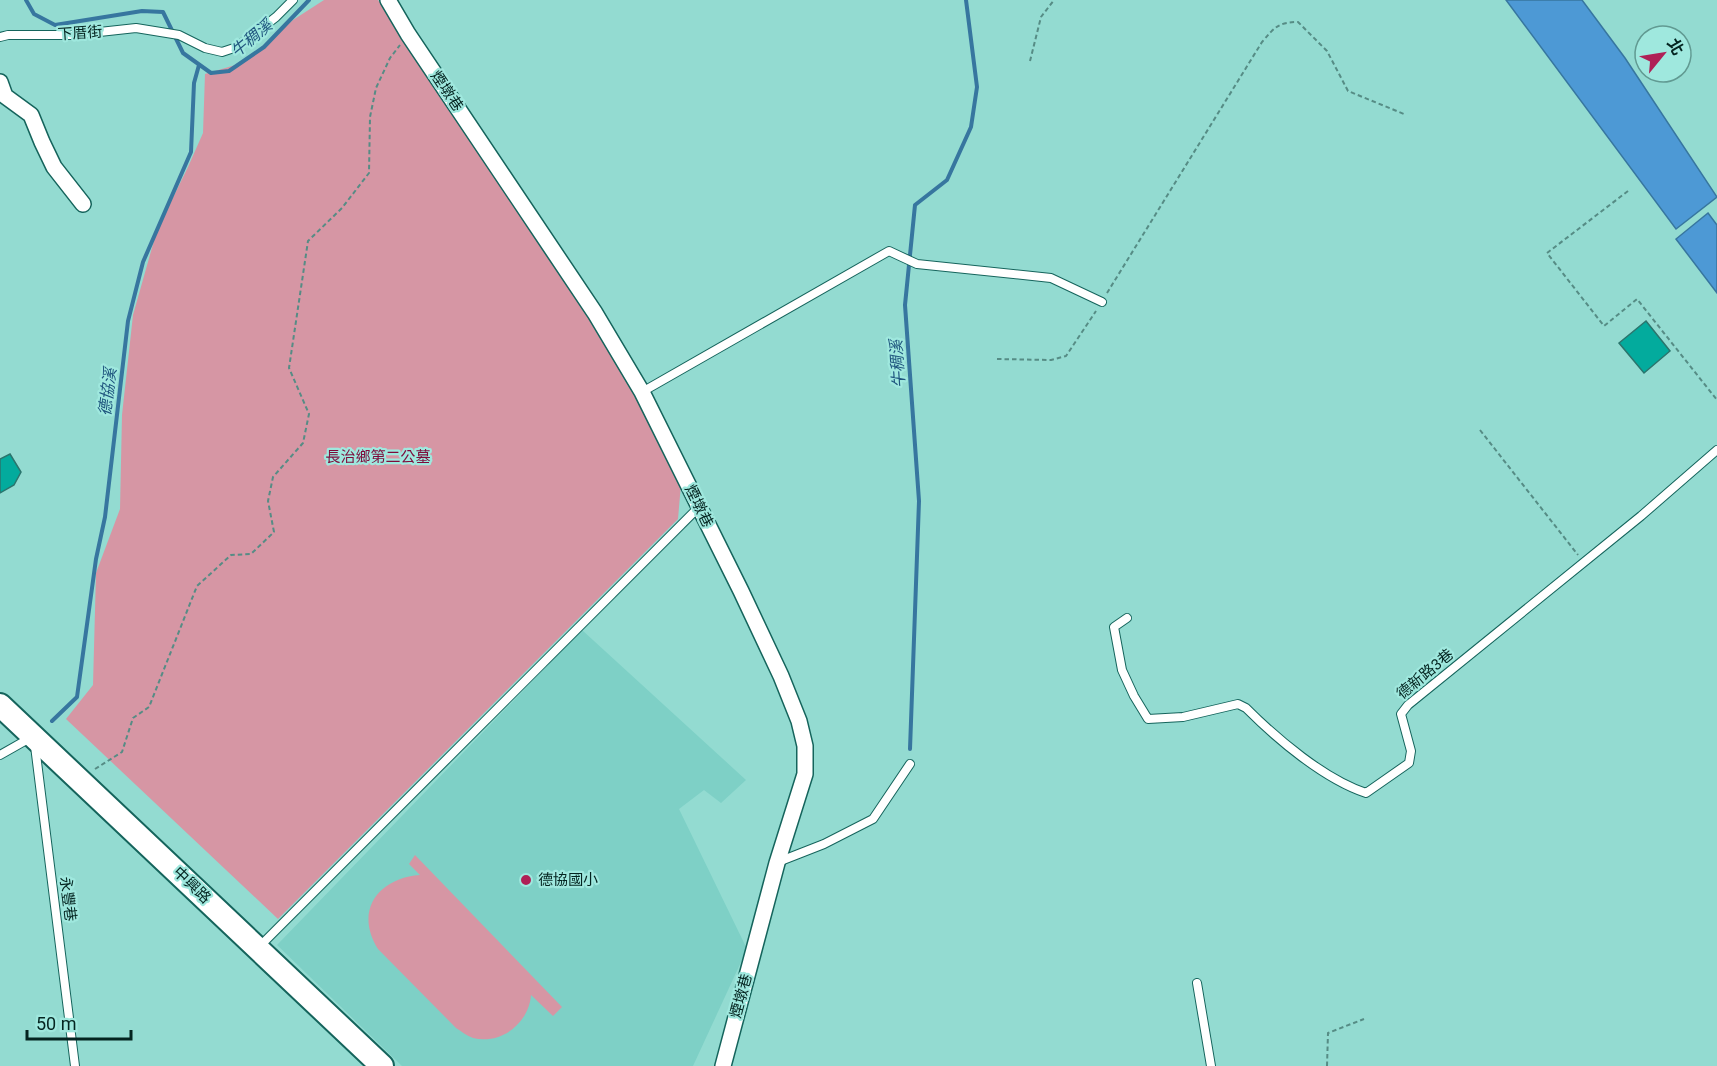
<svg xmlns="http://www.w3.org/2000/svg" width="1717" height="1066" font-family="Roboto,'Noto Sans TC',sans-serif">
<rect width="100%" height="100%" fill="#93dbd1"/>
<polygon fill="#7ed0c6" points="582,630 746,780 721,803 704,790 679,809 747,949 693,1066 402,1066 277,945"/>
<g fill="#d696a4">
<polygon points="324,0 378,0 414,47 596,321 681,484 678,519 278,919 66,719 93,685 96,573 120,509 122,415 133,315 157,230 188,167 203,133 205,74 242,63 293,20"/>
<path d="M 415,855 L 562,1007 L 553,1016 L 531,995 C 529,1023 501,1045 473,1038 C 467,1036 461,1031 456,1028 L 378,949 C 354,911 378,878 420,875 L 409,864 Z"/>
</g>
<g fill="#4d99d5" stroke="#37769f" stroke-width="1.5">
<polygon points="1506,0 1582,0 1625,58 1717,197 1676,229"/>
<polygon points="1708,213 1717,225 1717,293 1676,239"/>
</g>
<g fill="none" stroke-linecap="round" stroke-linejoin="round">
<g stroke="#37769f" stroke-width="4">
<polyline points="26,0 34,14 55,25 142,11 163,12 183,53 211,73 229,71 264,47 309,0"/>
<polyline points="52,721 77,697 96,559 105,517 128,321 143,262 191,152 194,83 199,65"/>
<polyline points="910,749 919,501 905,305 915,205 947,180 971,127 977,87 966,0"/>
</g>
</g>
<g fill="#03ab9d" stroke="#2b756d" stroke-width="1.5">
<polygon points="1646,321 1670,351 1644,373 1619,343"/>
<polygon points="10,454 21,472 14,485 0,493 0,459"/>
</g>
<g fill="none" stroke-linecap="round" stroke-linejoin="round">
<g stroke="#15645c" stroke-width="10">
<g id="lane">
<polyline points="0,37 8,35 72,35 136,28 179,35 205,48 222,52 237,47 276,17 293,0"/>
<polyline points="642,392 889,251 917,264 1051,278 1102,302"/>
<path d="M 1127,618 L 1114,627 L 1122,670 L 1134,696 L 1148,719 L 1183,717 L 1238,704 L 1246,708 C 1277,739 1324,779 1366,793 L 1409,763 L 1411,751 L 1401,714 L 1408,705 L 1641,516 L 1717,450"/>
<polyline points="35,746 75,1066"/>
<polyline points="0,755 30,738"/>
<polyline points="778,862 824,844 873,819 910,764"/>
<polyline points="259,947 699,507"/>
<polyline points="1197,983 1211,1066"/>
</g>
</g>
<g stroke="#15645c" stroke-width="18">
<g id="street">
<polyline points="388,0 408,34 595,313 642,392 741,591 781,676 799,721 805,746 805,774 777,863 723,1066"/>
<polyline points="0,82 5,96 31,115 42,142 54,167 83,204"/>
</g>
</g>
<g stroke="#15645c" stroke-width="26">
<polyline id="primary" points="0,705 382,1066"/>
</g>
<g stroke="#568c85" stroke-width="2" stroke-dasharray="4.5 3" stroke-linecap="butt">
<polyline points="1030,61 1041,17 1054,0"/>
<polyline points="1628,191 1547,253 1604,326 1637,299 1717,400"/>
<path d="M 1107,293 L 1262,42 C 1274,28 1278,22 1298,22 L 1327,51 L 1348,91 L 1404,114"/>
<polyline points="997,359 1051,360 1066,356 1096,311"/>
<polyline points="1480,430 1578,555"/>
<polyline points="95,769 122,752 133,718 149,707 197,586 231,555 251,554 274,532 268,501 273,477 303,443 309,414 289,368 308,241 342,208 369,173 370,117 376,88 390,58 400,45"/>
<polyline points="1327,1066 1328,1033 1364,1019"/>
</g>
<use href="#lane" stroke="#fff" stroke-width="8"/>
<use href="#street" stroke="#fff" stroke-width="15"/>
<use href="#primary" stroke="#fff" stroke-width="22"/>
</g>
<circle fill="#af2056" stroke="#9fe8de" stroke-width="2" cx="526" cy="880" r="6"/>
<g text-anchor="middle" stroke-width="4.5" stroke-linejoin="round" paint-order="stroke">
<g font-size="15" fill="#042420" stroke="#9fe8de">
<text transform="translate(80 33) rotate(-4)" y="5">下厝街</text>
<text transform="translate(447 91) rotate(56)" y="5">煙墩巷</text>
<text transform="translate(699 506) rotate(64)" y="5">煙墩巷</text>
<text transform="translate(1425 674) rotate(-40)" y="5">德新路3巷</text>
<text transform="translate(192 885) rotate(44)" y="5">中興路</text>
<text transform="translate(68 899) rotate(83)" y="5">永豐巷</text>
<text transform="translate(741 996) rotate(-75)" y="5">煙墩巷</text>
</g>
<g font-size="15" fill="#7e0b3a" stroke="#9fe8de">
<text x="378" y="462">長治鄉第二公墓</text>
</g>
<g font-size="15" fill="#042420" stroke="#9fe8de" text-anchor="start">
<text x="538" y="885">德協國小</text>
</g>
<g font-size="16" font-style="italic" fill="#1f557e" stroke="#9fe8de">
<text transform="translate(251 38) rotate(-40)" y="6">牛稠溪</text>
<text transform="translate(897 364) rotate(-94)" y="6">牛稠溪</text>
<text transform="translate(107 392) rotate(-83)" y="6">德協溪</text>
</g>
</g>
<g transform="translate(1663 54) rotate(60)"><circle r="28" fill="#9fe8de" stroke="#619a92" stroke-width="1.5"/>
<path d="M0-4.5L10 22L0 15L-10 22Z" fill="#af2056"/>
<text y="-9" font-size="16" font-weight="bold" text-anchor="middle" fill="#042420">北</text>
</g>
<path d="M27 1030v9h104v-9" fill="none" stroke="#042420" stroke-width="3"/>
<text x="36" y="1030" font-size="18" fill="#042420" stroke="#9fe8de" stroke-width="4.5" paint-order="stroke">50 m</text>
</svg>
